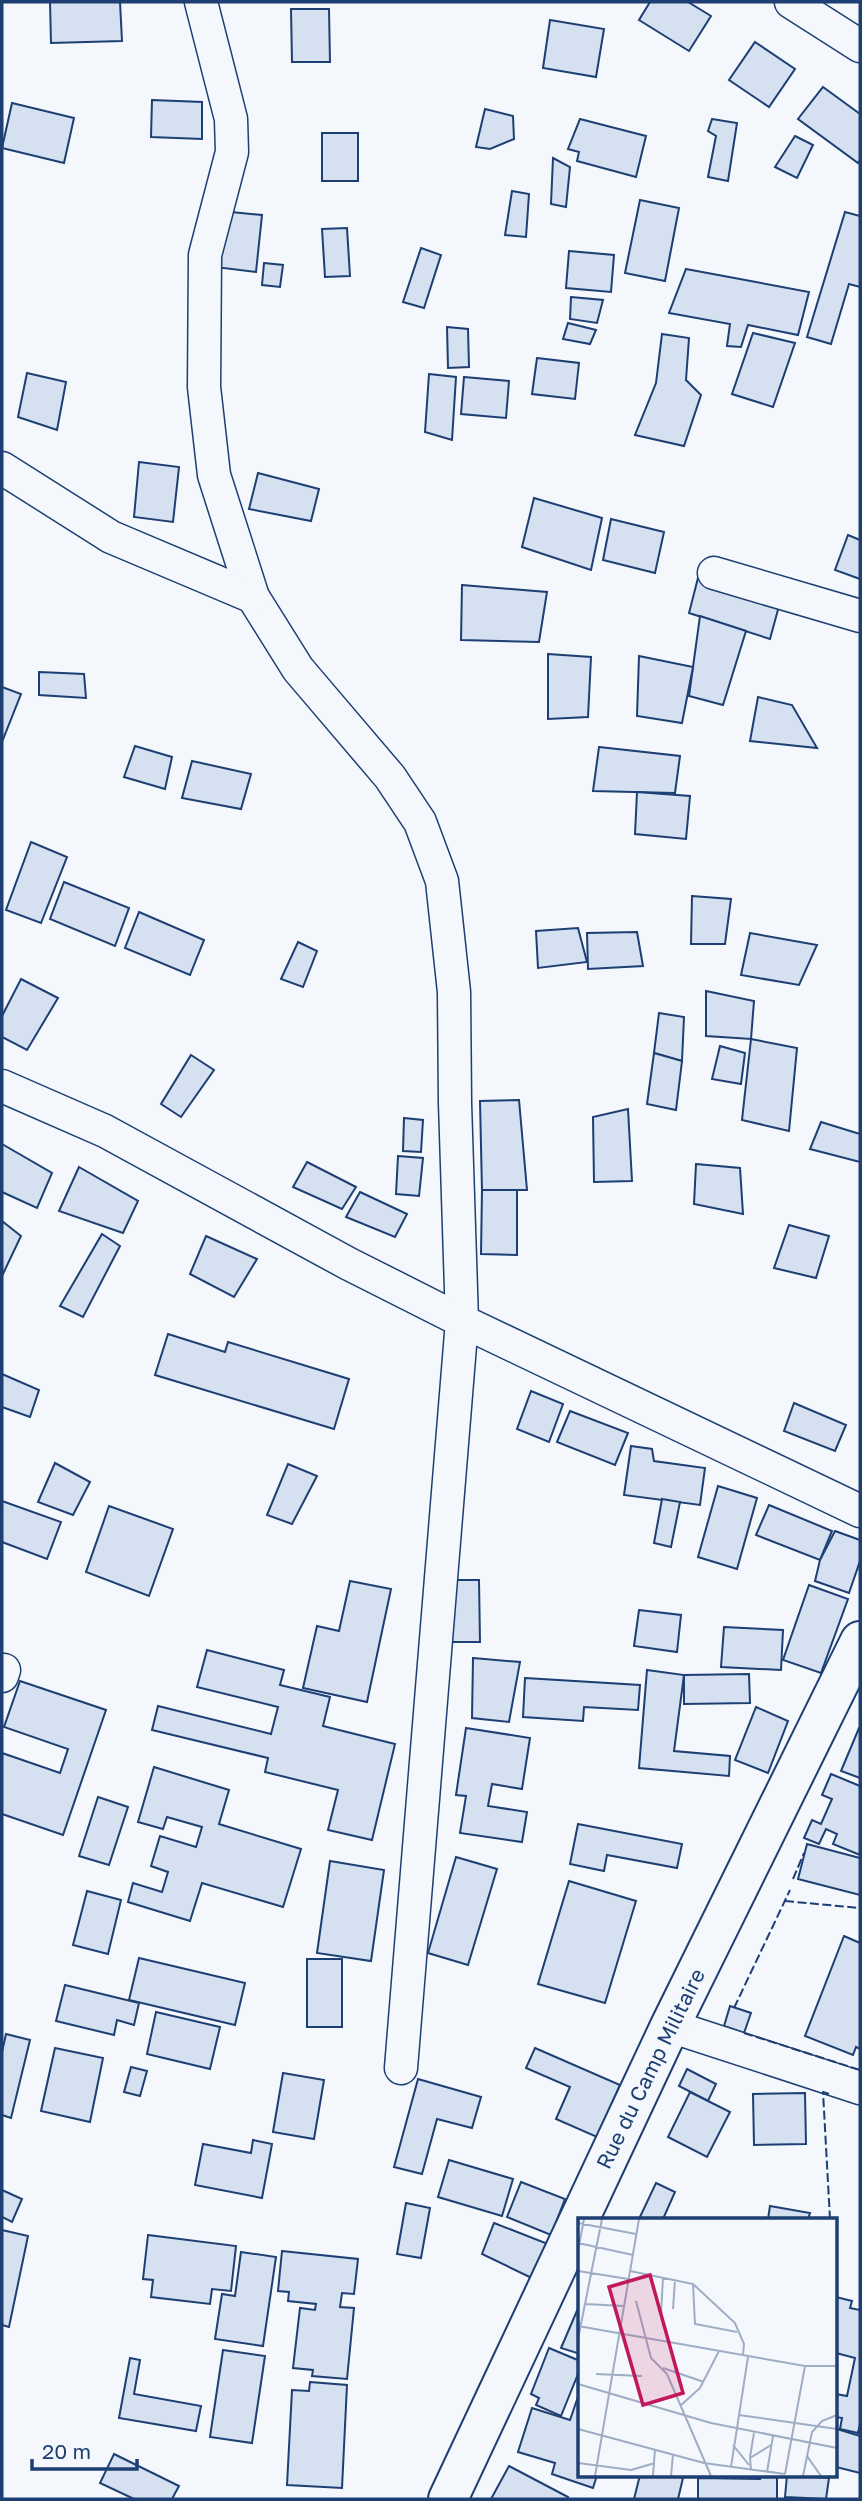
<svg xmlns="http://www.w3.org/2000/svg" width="862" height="2501" font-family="'Golos Text',sans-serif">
<rect width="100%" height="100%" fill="#f4f7fb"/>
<g fill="#d5e0f0" stroke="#1d3f73" stroke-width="2">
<polygon points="50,2 120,2 122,41 51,43"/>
<polygon points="650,2 688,2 711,16 689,51 639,20"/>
<polygon points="291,9 329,9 330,62 292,62"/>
<polygon points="550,20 604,29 596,77 543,68"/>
<polygon points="755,42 795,69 769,107 729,80"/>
<polygon points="823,87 860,114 860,160 858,163 798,119"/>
<polygon points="152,100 202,102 202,139 151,137"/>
<polygon points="12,103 74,118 64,163 2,148"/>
<polygon points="485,109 513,116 514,139 490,149 476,147"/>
<polygon points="580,119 646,136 636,177 577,161 579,152 568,149"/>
<polygon points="712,119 737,123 728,181 708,177 716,136 708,131"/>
<rect x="322" y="133" width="36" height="48"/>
<polygon points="795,136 813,145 797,178 775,167"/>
<polygon points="553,158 570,167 566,207 551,204"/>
<polygon points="512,191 529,194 526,237 505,235"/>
<polygon points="640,200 679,208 665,281 625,273"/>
<polygon points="221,211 262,215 256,272 215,267"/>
<polygon points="845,212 860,216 860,287 849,284 831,344 807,337"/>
<polygon points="347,228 350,276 325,277 322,229"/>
<polygon points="421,248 441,255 424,308 403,302"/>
<polygon points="569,251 614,255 611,292 566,288"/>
<polygon points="264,263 283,265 280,287 262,285"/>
<polygon points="686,269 809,292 798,335 748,325 741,347 727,346 730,324 669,313"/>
<polygon points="571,297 603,300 597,323 570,319"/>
<polygon points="568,323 596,330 590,344 563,339"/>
<polygon points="447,327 468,329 469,367 448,368"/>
<polygon points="753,333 795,343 773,407 732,394"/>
<polygon points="662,334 689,338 686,380 701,395 684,446 635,435 656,383"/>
<polygon points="537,358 579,363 575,399 532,394"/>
<polygon points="27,373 66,382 57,430 18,417"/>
<polygon points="429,374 456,377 452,440 425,432"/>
<polygon points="464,377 509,381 506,418 461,414"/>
<polygon points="139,462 179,467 173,522 134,517"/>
<polygon points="258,473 319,489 311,521 249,509"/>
<polygon points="534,498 602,518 591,570 522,547"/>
<polygon points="611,519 664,532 655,573 603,560"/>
<polygon points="848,535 860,540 860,579 835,570"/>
<polygon points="699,574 782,595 770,639 689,613"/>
<polygon points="462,585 547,592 539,642 461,640"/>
<polygon points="700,616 746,631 723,705 689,696"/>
<polygon points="548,654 591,657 588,717 548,719"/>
<polygon points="639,656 693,667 682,723 637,716"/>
<polygon points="39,672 84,674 86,698 39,695"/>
<polygon points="2,687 21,694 2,742"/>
<polygon points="758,697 792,705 817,748 750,741"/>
<polygon points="135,746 172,757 165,789 124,777"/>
<polygon points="599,747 680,756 675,793 593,791"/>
<polygon points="192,761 251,774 241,809 182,798"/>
<polygon points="637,792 690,796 686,839 635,834"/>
<polygon points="31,842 67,857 41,923 6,910"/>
<polygon points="64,882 129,908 115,946 50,919"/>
<polygon points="692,896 731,899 725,944 691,944"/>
<polygon points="139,912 204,940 190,975 125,948"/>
<polygon points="578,928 587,962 538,968 536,931"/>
<polygon points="637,932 643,966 588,969 587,933"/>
<polygon points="750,933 817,945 799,985 741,975"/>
<polygon points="298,942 317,951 303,987 281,979"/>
<polygon points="21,979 58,998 27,1050 2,1037 2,1016"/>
<polygon points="706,991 754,1001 751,1039 706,1036"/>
<polygon points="659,1013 684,1017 682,1061 654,1053"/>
<polygon points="751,1039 797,1048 789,1131 742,1120"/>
<polygon points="720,1046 745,1053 741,1084 712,1079"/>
<polygon points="654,1053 682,1061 676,1110 647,1104"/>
<polygon points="191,1055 214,1070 181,1117 161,1104"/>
<polygon points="519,1100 527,1190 482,1190 480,1101"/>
<polygon points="628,1109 632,1181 594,1182 593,1117"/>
<polygon points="404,1118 423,1120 421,1152 403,1151"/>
<polygon points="821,1122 860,1134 860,1162 810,1149"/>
<polygon points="2,1144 52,1173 37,1208 2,1192"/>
<polygon points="398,1156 423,1158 419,1196 396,1194"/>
<polygon points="307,1162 356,1187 342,1209 293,1187"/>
<polygon points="696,1164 740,1168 743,1214 694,1204"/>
<polygon points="79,1167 138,1201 123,1233 59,1211"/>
<polygon points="482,1190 517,1190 517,1255 481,1254"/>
<polygon points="360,1192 407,1214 395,1237 346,1217"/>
<polygon points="2,1221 21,1236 2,1276"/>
<polygon points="789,1225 829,1236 816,1278 774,1268"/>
<polygon points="102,1234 120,1246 83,1317 60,1306"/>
<polygon points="206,1236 257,1259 234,1297 190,1274"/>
<polygon points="168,1334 225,1352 228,1342 349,1379 334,1429 155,1375"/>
<polygon points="2,1374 39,1390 30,1417 2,1407"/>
<polygon points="531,1391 563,1404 549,1442 517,1429"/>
<polygon points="794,1403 846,1425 835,1451 784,1431"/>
<polygon points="570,1411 628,1433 615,1465 557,1442"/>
<polygon points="631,1446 652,1449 654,1461 705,1468 700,1505 624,1495"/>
<polygon points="55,1463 90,1482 73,1515 38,1502"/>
<polygon points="288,1464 317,1476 292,1524 267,1515"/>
<polygon points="718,1486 757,1498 737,1569 698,1557"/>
<polygon points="662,1499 680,1502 671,1547 654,1543"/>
<polygon points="2,1501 61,1522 47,1559 2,1542"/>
<polygon points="769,1505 832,1531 820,1560 756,1535"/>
<polygon points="109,1506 173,1529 149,1596 86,1572"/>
<polygon points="835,1531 860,1540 860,1561 849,1593 815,1581 820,1560"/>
<polygon points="447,1580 479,1580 480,1642 447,1642"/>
<polygon points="350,1581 391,1589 367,1702 303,1688 317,1626 339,1631"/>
<polygon points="809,1585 848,1599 821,1673 783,1660"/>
<polygon points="639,1610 681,1615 677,1652 634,1646"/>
<polygon points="724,1627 783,1630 781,1670 721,1667"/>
<polygon points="207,1650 284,1670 280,1685 330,1697 323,1726 395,1744 372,1840 328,1830 338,1790 265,1772 268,1758 152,1730 158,1706 271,1734 278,1707 197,1687"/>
<polygon points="473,1658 520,1662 509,1722 472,1718"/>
<polygon points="647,1670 684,1675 674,1751 730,1756 729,1776 639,1768"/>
<polygon points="749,1674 750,1703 684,1704 684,1675"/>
<polygon points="525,1678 640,1685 638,1710 584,1707 583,1721 523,1717"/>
<polygon points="20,1681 106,1710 63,1835 2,1814 2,1753 60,1773 68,1749 4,1727"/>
<polygon points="756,1707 788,1721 768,1773 735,1760"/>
<polygon points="466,1728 530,1738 522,1789 492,1784 488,1806 527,1812 522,1842 460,1833 466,1796 456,1795"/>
<polygon points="859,1728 860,1728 860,1778 841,1771"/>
<polygon points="154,1767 229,1790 219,1824 301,1849 283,1907 202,1883 190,1921 128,1902 133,1883 162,1892 168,1872 151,1866 160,1836 196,1847 202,1827 167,1817 163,1829 138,1822"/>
<polygon points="831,1774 860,1786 860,1855 833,1844 837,1834 826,1829 819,1844 804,1838 812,1820 821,1824 832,1799 822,1795"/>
<polygon points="98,1797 128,1807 109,1865 79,1856"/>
<polygon points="578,1824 682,1844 677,1868 607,1855 604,1871 570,1864"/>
<polygon points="807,1844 860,1858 860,1895 798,1879"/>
<polygon points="456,1857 497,1869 468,1965 428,1953"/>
<polygon points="330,1861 384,1870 371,1961 317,1953"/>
<polygon points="569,1881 636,1901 605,2003 538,1984"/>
<polygon points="87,1891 121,1900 108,1954 73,1945"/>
<polygon points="844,1936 860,1943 860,2049 856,2047 853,2055 805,2036"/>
<polygon points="139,1958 245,1983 235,2025 129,2000"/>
<rect x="307" y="1959" width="35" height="68"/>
<polygon points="65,1985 139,2003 134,2025 117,2020 114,2035 56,2021"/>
<polygon points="730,2006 751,2013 744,2033 724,2026"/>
<polygon points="156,2012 220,2027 210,2069 147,2054"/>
<polygon points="6,2034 30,2040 11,2118 2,2115 2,2052"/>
<polygon points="55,2048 103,2058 90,2122 41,2111"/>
<polygon points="535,2048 620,2085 597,2137 556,2119 570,2087 526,2068"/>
<polygon points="131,2067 147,2071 140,2096 124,2092"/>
<polygon points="687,2069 716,2084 708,2101 679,2086"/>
<polygon points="283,2073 324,2080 314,2139 273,2132"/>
<polygon points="418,2079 481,2097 472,2128 437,2119 422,2174 394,2167"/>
<polygon points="690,2092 730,2112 707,2157 668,2137"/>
<polygon points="805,2093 806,2144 754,2145 753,2094"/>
<polygon points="253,2140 272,2144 262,2198 195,2185 203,2144 251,2153"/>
<polygon points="449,2160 513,2179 502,2216 438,2197"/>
<polygon points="521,2182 565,2199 551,2235 507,2217"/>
<polygon points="656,2183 675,2192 663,2219 639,2219"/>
<polygon points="2,2190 22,2199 12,2222 2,2217"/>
<polygon points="406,2203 430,2208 421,2258 397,2254"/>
<polygon points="770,2206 810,2213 808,2219 768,2219"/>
<polygon points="494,2223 548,2244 536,2280 482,2254"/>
<polygon points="2,2230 28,2236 9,2327 2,2325"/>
<polygon points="148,2235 236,2246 231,2291 212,2289 210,2304 151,2297 153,2280 143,2279"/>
<polygon points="282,2251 358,2259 354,2294 342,2293 340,2307 354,2308 347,2379 312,2376 313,2370 293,2368 300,2308 315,2310 316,2304 288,2301 289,2292 278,2291"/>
<polygon points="241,2252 276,2257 263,2346 215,2339 222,2294 235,2296"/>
<polygon points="836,2297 852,2301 850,2308 860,2310 860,2424 858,2433 840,2429 842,2418 836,2417 836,2394 847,2396 855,2358 836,2353"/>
<polygon points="579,2306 580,2306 580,2354 561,2348"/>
<polygon points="549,2348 580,2361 580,2369 561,2416 536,2405 539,2398 531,2394"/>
<polygon points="223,2350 265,2356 252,2443 210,2437"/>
<polygon points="130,2358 140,2360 134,2394 201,2406 196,2431 119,2418"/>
<polygon points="310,2382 347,2385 342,2488 287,2485 292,2390 309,2391"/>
<polygon points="580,2391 580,2475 597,2475 593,2488 552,2474 555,2463 518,2452 532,2408 570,2420"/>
<polygon points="837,2429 860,2436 860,2473 836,2467"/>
<polygon points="114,2454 179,2486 172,2499 134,2499 100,2483"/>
<polygon points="509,2466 568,2497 567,2499 491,2499"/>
<polygon points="640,2475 668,2475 683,2478 678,2499 634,2499"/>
<polygon points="760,2475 777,2475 777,2499 698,2499 698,2478 760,2479"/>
<polygon points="787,2475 829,2478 826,2499 785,2497"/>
</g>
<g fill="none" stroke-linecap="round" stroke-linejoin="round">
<g stroke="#1d3f73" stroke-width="35">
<g id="minor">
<polyline points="201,2 231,119 232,152 205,255 204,387 214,475 253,597 298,669 390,777 420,822 442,881 454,992 455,1103 462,1321 401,2068"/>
<polyline points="791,2 860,46"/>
<polyline points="2,468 111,537 253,597"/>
<polyline points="714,573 860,616"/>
<polyline points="2,1086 105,1131 349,1264 462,1321 860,1511"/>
<polyline points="2,1676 4,1670"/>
<polyline points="670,2026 860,2088"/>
</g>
</g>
<g stroke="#1d3f73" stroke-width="42">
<polyline id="tertiary" points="448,2499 670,2026 860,1641"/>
</g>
<use href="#minor" stroke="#f4f7fb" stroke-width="32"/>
<use href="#tertiary" stroke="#f4f7fb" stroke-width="38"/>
<g stroke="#1d3f73" stroke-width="2" stroke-dasharray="9 3.5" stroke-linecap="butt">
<polyline points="793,1879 804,1853"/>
<polyline points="785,1901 860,1908"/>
<polyline points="734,2008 790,1890"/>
<polyline points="744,2033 860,2070"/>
<polyline points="829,2094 823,2092 830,2219"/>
</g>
</g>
<g text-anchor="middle" stroke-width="5" stroke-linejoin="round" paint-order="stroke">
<g font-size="21" fill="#1d3f73" stroke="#f4f7fb">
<text transform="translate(651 2069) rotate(-64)" y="7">Rue du Camp Militaire</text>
</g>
</g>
<g transform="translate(578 2218)">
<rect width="259" height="259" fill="#f4f7fb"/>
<path fill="none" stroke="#9eadc5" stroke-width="2" d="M 0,5 L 58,16M 0,25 L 55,37M 0,33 L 6,1M 0,53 L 50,61M 52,53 L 115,66 L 117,106 L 159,114M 115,66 L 157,105 L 166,126 L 165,137M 58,83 L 73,140 L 89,156 L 133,258M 7,86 L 46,88M 95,91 L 97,62M 83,96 L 85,59M 0,108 L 227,148 L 259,148M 0,121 L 24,1M 85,150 L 126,164M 18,156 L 64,158M 0,166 L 133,205 L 259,230M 102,188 L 122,170 L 141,133M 161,197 L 259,211M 0,211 L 126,245 L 207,256M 155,227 L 171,247M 229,238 L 243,258M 172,239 L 176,215M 0,245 L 53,252 L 77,245M 153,249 L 170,139M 173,252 L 172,240 L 193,227M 189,254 L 195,218M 207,256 L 227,148M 17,258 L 61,1M 75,258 L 77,231M 93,258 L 95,237M 225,258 L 234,214 L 244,203 L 259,197"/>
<path fill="#c2185b" fill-opacity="0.15" stroke="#c2185b" stroke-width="3.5" d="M 72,57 L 105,175 L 65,187 L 31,69 Z"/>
<rect width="259" height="259" fill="none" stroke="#1d3f73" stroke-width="3.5"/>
</g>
<rect width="862" height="2501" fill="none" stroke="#1d3f73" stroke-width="7"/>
<path d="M32 2459v10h105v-10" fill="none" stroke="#1d3f73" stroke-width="3.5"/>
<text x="42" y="2459" font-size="21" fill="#1d3f73" stroke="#f4f7fb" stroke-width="5" paint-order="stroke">20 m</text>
</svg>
